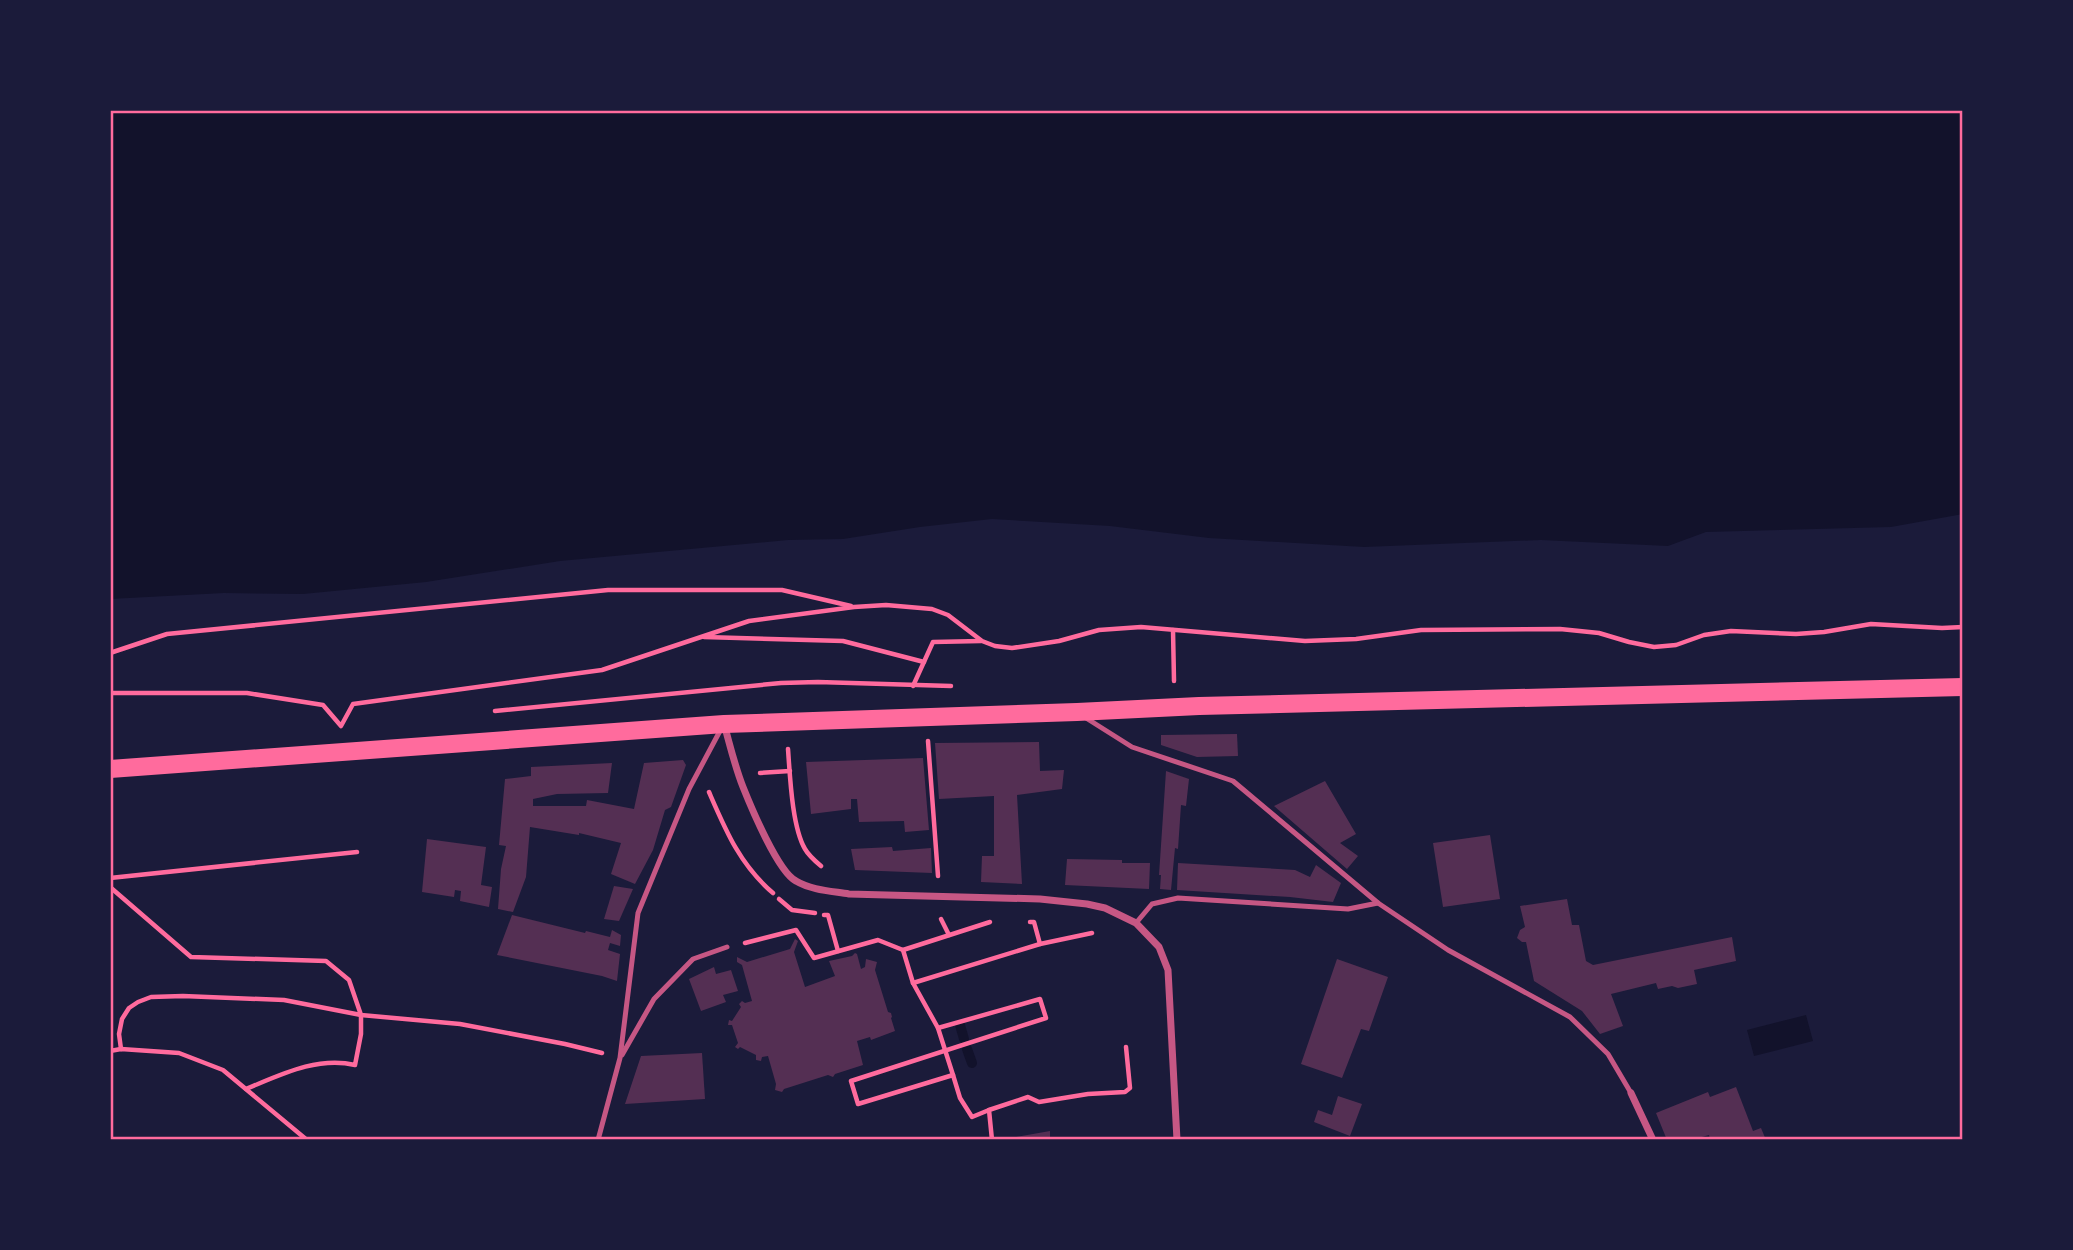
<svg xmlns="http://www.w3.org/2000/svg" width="2073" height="1250" font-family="Helvetica,sans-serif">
<rect width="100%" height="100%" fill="#1b1b3a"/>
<g fill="#12122b">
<polygon points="110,110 1963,110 1963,514 1891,527 1706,532 1668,546 1541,540 1364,547 1209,538 1110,526 992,519 920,527 843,539 788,540 560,561 426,582 303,594 224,593 110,599"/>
<polygon points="1806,1015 1813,1041 1754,1056 1747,1030"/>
</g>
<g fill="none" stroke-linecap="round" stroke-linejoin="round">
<g stroke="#12122b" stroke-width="10">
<polyline points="960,1025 964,1039"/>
<polyline points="967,1049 972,1063"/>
</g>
</g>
<g fill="#542f53">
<polygon points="1237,734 1238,756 1197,757 1161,745 1161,735"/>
<polygon points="1039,742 1040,771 1064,770 1062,789 1017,795 1022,884 981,882 982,856 994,856 994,796 939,799 935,743"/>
<polygon points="923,758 929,830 905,832 904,821 859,822 857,799 851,799 851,809 811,814 806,762"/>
<polygon points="683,760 686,765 671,807 665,810 653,850 635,884 611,874 621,843 579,833 579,835 530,827 526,877 513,912 498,909 501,869 506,846 499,845 505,779 531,776 531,767 612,763 608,793 557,794 533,799 533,806 586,806 587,800 634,809 644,763"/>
<polygon points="1166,771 1189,779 1186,806 1181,805 1178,849 1175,848 1171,890 1160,889 1161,875 1159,875"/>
<polygon points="1325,781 1356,834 1340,843 1358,856 1347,869 1274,806"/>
<polygon points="1490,835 1500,899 1443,907 1433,843"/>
<polygon points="427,839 486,847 481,885 492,887 489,907 460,901 461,891 455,890 454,897 422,892"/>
<polygon points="892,847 893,851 931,848 932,873 855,870 851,849"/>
<polygon points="1067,859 1122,860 1122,863 1150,863 1149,889 1065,885"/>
<polygon points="1178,863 1295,870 1310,877 1316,865 1341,883 1333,902 1290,897 1177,890"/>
<polygon points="614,886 633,889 619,921 604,919"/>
<polygon points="1567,899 1572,925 1579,925 1586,961 1593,965 1732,937 1736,961 1694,970 1697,984 1678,988 1672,986 1658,989 1656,983 1611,994 1623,1026 1600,1034 1582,1011 1534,981 1526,942 1522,942 1517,938 1520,930 1525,927 1520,906"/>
<polygon points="512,915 585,933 586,931 610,937 612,930 621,935 620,946 610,943 608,950 620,954 617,981 602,976 497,955"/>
<polygon points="795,939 798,941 794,952 805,987 835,976 829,961 852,956 855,953 857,954 861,969 865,967 866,959 877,962 875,970 888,1012 891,1013 892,1017 891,1018 895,1031 871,1040 870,1037 857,1041 863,1065 835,1074 833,1077 828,1075 784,1089 782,1092 775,1090 776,1084 768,1056 762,1057 761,1061 756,1060 756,1055 740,1047 738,1049 735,1047 738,1043 732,1025 728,1025 729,1020 732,1021 741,1007 739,1004 742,1001 745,1003 752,1001 742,965 737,962 737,957 747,962 790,949"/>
<polygon points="1337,959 1388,977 1369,1031 1361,1029 1342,1078 1301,1064"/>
<polygon points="714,967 716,974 731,970 738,991 723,995 726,1002 701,1011 689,979"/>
<polygon points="702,1053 705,1099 625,1104 641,1056"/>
<polygon points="1736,1087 1753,1131 1761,1128 1766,1140 1737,1140 1736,1138 1731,1140 1710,1140 1709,1135 1698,1138 1699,1140 1667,1140 1656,1113 1708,1092 1710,1097"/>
<polygon points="1338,1096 1362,1104 1350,1136 1314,1122 1318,1110 1332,1115"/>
<polygon points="1050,1131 1050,1140 1017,1140 1016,1137"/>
</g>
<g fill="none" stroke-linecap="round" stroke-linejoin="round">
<g stroke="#ff6b9d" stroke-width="4.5">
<polyline points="1173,630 1174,681"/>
<polyline points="704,637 843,641 924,662"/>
<polyline points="110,653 167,634 608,590 782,590 851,606"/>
<polyline points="913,686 933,642 981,641"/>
<polyline points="110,693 247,693 323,705 341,726 353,704 602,670 749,621 854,607 886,605 932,609 948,615 982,641 995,646 1012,648 1059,641 1099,630 1141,627 1305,641 1356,639 1421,630 1560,629 1599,633 1629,642 1654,647 1676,645 1704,635 1731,631 1796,634 1824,632 1871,624 1942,628 1963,627"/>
<polyline points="495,711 781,683 818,682 951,686"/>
<polyline points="928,741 938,876"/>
<path d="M 788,749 C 790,776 792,827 805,849 C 809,856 815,861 821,866"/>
<polyline points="760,773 790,771"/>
<path d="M 709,792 C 726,831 740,865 773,893"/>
<polyline points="110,878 357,852"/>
<path d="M 110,887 L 191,957 L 326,961 L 349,980 L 361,1015 L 361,1034 L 355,1065 C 317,1056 280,1075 246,1089"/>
<polyline points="779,899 792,910 815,913"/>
<polyline points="824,915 828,915 838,951"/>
<polyline points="941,919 949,935"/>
<polyline points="1030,922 1034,922 1040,944"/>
<polyline points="745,943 796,930 814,958 878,940 903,950 913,983 938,1028 953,1075"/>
<polyline points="903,950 990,922"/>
<polyline points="913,983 1040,944 1092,933"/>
<polyline points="938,1028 1040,999 1046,1018 851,1081 858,1104 953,1075 960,1098 972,1117 989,1110"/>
<polyline points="121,1049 119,1034 122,1019 129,1008 138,1002 151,997 183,996 284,1000 361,1015 460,1024 565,1044 602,1053"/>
<polyline points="110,1051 121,1049 179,1053 223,1070 307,1140"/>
<polyline points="992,1140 989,1110 1028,1097 1039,1102 1088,1094 1125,1092 1130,1088 1126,1047"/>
</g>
<g stroke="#c65784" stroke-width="5">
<polyline points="1086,718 1132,747 1233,781 1378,903 1448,950 1570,1017 1608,1054 1631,1093"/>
<polyline points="1136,923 1152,904 1178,898 1348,909 1378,903"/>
<polyline points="622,1055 654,999 693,959 727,947"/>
<polyline points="598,1140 620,1058 638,913 689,789 721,729"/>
</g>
<g stroke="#c65784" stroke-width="7">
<path d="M 724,724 C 730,745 735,767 743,787 C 751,807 778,872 796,881 C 811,890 831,891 849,894 L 1040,899 L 1087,904 L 1105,908 L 1136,923 L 1159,947 L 1168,970 L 1177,1140"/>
<polyline points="1631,1093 1653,1140"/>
</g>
<polyline stroke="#ff6b9d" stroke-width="18" points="110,769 724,724 1077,712 1199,706 1963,687"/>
</g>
<rect width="2073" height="1250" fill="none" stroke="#1b1b3a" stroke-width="224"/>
<rect x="112" y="112" width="1849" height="1026" fill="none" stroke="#ff6b9d" stroke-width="2.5"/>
</svg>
